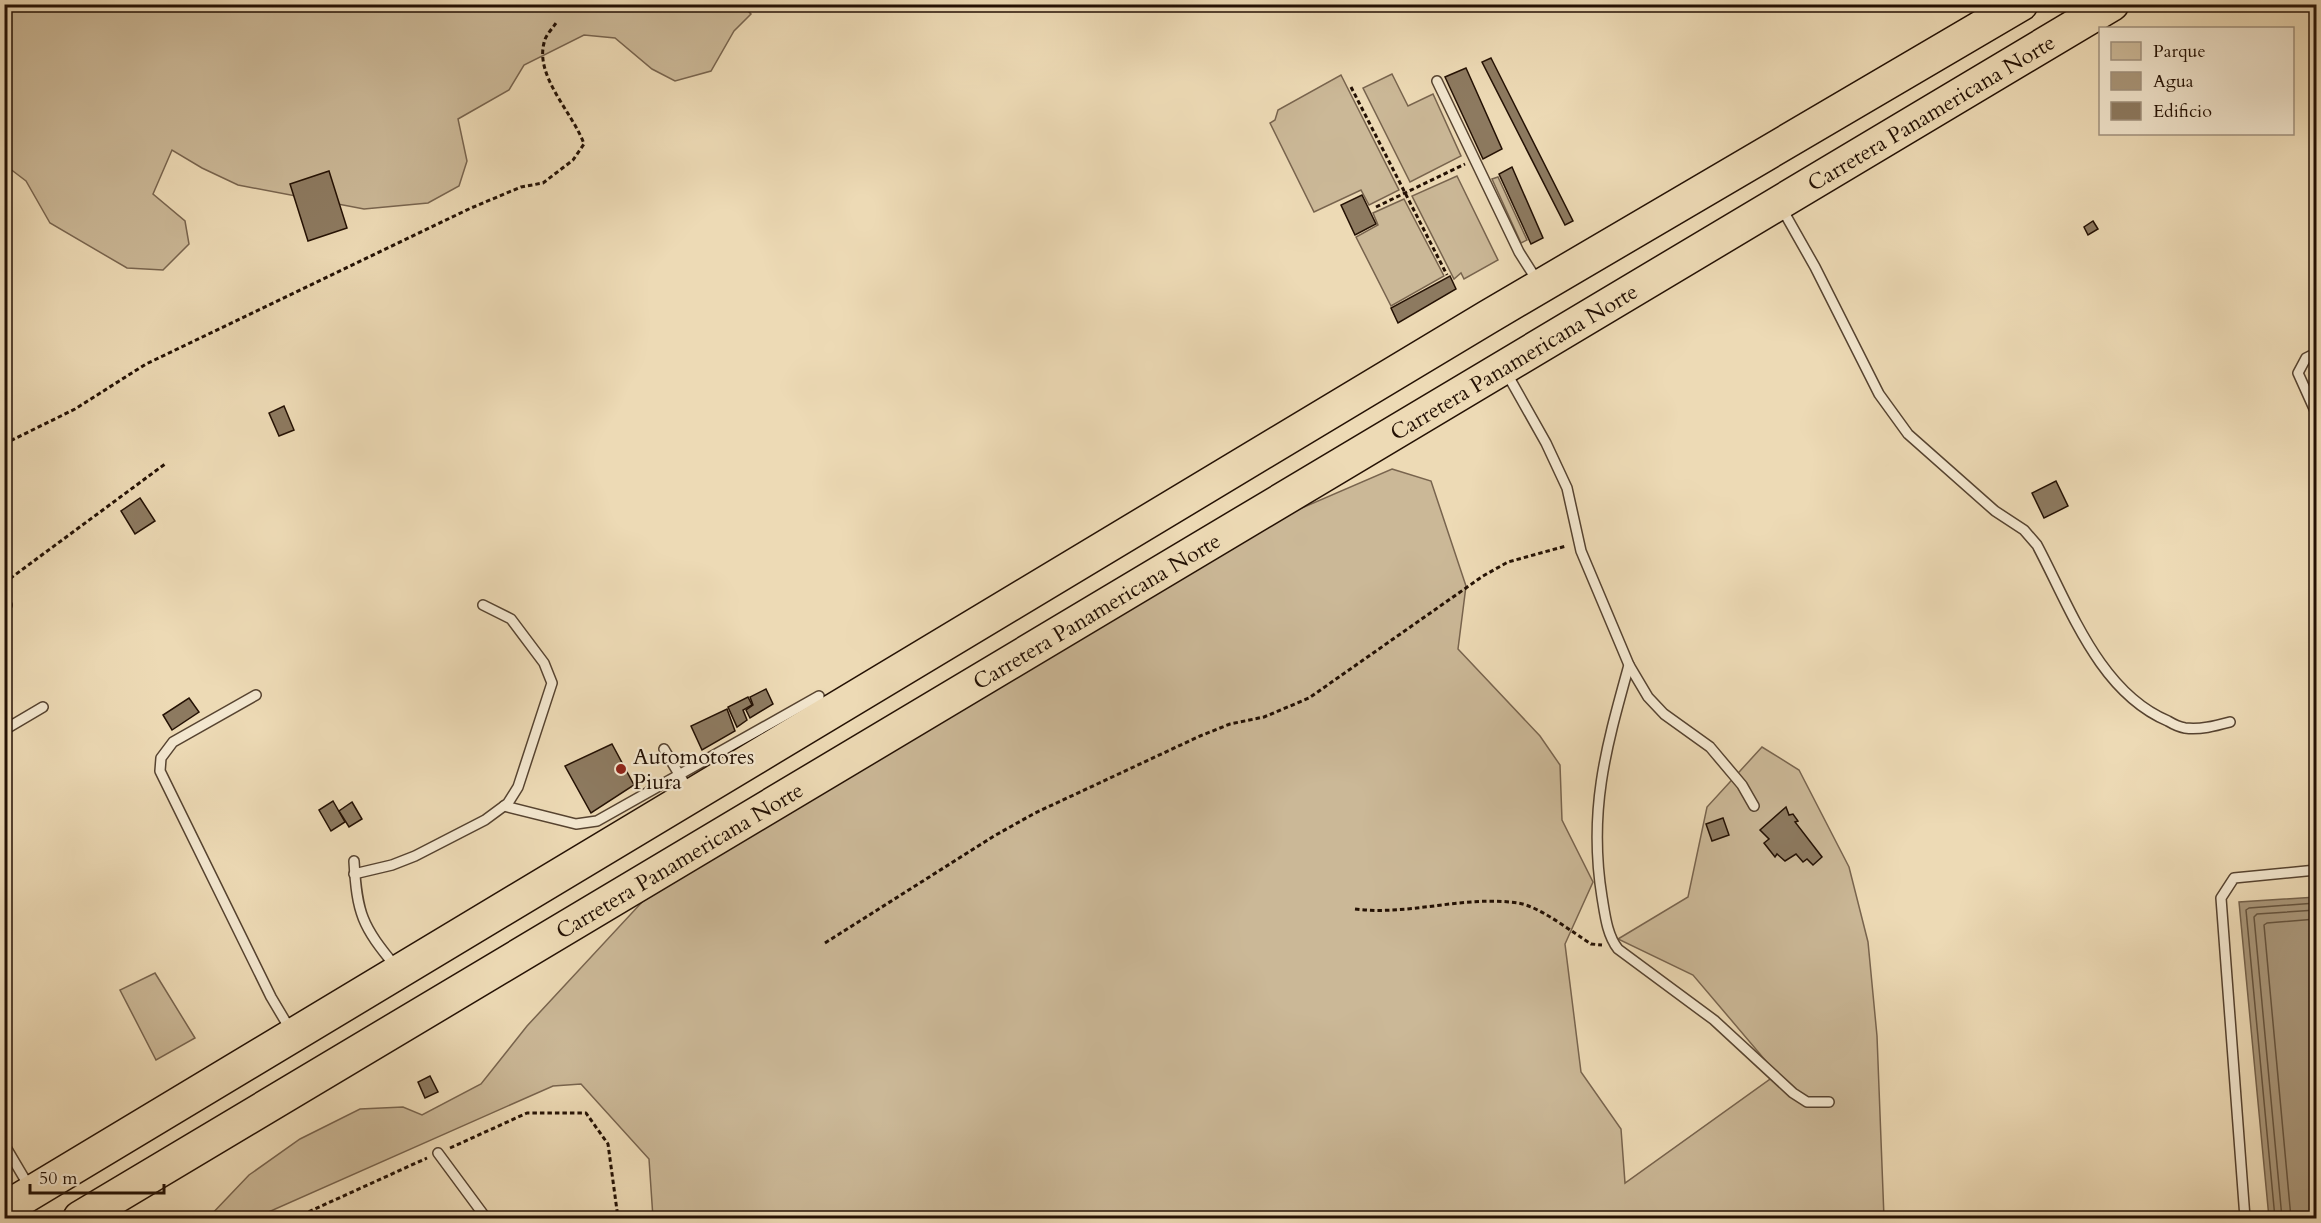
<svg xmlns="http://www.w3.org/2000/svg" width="2321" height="1223" font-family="Cardo,serif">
<rect width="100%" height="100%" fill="#eddab5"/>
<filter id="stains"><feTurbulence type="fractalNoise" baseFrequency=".00333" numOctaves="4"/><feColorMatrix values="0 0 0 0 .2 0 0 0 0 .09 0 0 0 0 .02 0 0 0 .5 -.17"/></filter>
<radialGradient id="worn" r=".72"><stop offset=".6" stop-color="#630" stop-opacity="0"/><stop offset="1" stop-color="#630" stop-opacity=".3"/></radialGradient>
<g fill="#cbb897" stroke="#78644e" stroke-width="1.5">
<polygon points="741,4 751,14 734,31 711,71 675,81 652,69 615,38 584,35 524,65 509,90 458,119 467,161 459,186 428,203 364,209 238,185 202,168 172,150 153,194 185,221 189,244 163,270 127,268 50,223 26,181 5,165 5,5"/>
<polygon points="1392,74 1408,106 1433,94 1461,156 1410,182 1363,88"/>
<polygon points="1341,75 1399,190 1369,205 1361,190 1314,212 1270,123 1275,120 1278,110"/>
<polygon points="1457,176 1498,260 1464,279 1461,273 1454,279 1412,196"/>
<polygon points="1498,177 1527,240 1521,243 1492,179"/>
<polygon points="1404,199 1444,276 1391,306 1356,237 1378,225 1373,213"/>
<polygon points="1392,469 1431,481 1466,586 1458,649 1540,736 1560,765 1562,820 1593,882 1565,944 1581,1072 1621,1129 1625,1183 1777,1074 1693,975 1618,939 1688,897 1707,807 1762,747 1799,770 1849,867 1868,942 1877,1036 1884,1218 653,1218 649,1159 581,1084 553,1086 255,1218 208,1218 249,1175 300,1139 360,1109 403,1107 422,1115 481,1084 527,1026 643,901 1281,517"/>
<polygon points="155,973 195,1038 156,1060 120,990"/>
</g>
<polygon fill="#a99679" stroke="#74614a" stroke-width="1.5" points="2316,897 2316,1218 2269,1218 2239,902"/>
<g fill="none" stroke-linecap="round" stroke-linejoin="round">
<g stroke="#66543e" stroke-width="1.5">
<polyline points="2275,1218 2246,910 2249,908 2316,903"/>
<polyline points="2282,1218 2254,917 2257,914 2316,910"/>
<polyline points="2291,1218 2264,925 2267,923 2316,919"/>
</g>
</g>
<g fill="#8d7a60" stroke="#241104" stroke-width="1.5">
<polygon points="1491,58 1573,221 1565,225 1482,62"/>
<polygon points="1466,68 1502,149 1483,159 1445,77"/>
<polygon points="1512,167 1543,238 1531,244 1499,174"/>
<polygon points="329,171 347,228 308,241 290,184"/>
<polygon points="1362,195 1376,224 1355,235 1341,205"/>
<polygon points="2093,221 2098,229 2088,235 2084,227"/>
<polygon points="1450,276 1456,289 1398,323 1391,308"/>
<polygon points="284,406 294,430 279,436 269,413"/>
<polygon points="2056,481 2068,506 2044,518 2032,493"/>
<polygon points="140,498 155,521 135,534 121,511"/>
<polygon points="766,689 773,704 750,718 746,710 753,705 750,697"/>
<polygon points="748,697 752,705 743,710 747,720 737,727 728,707"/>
<polygon points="189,698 199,712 172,730 163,715"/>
<polygon points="727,709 735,731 702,750 691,726"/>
<polygon points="612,744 634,785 591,813 565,766"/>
<polygon points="333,801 345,822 331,831 319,810"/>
<polygon points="352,802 362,819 349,827 339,811"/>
<polygon points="1786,807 1789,815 1793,814 1798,821 1795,822 1822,857 1813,865 1807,859 1803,862 1796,854 1785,861 1777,854 1775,857 1764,843 1769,839 1760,830"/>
<polygon points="1723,818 1729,835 1712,841 1706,824"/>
<polygon points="430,1076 438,1092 425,1098 418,1082"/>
</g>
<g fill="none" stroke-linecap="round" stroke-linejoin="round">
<g stroke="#564330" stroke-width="12">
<g id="lane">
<polyline points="1437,81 1519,252 1538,282"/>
<path d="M 1781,207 L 1815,267 L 1879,394 L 1908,434 L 1995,511 L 2024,530 L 2037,545 C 2070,607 2099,692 2168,721 C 2173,724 2179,727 2185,728 C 2200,730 2215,726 2230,722"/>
<polyline points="2316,353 2306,358 2298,373 2316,413"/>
<polyline points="1506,372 1546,443 1567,488 1581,551 1629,665 1648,697 1664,714 1710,747 1742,785 1754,806"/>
<polyline points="4,606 7,605"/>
<path d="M 1629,665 C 1606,748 1588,810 1602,897 C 1605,915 1607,935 1618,949 L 1714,1020 L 1793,1093 L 1807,1102 L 1829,1102"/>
<polyline points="256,695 173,742 161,758 160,771 271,997 290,1029"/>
<polyline points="4,730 43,707"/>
<polyline points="664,749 683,781"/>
<polyline points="504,806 576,824 597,821 819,696"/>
<path d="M 354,861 C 357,914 362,926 396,967"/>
<polyline points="354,874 392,865 415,856 485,820 508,803 518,787 552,683 544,663 511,619 483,605"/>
<polyline points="4,1144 30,1188"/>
<polyline points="438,1153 486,1218"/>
<polyline points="2245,1218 2221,898 2234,878 2316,870"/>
</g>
</g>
<g stroke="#241104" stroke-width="36">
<g id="highway">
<polyline points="4,1209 1488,317 2021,4"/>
<path id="s1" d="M 80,1218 L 2112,4"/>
</g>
</g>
<g stroke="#241104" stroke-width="3" stroke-dasharray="4.5 3" stroke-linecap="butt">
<polyline points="1351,87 1447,275"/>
<polyline points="1376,207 1465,164"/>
<path d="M 4,444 L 75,409 L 146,364 L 471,208 L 521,187 L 543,183 L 573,160 L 584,144 C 573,113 535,77 544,43 C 545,36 552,29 556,23"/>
<polyline points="4,583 165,464"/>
<path d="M 1355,909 C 1409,916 1464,895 1518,903 C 1539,906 1572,932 1591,944 L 1602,945"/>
<polyline points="825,943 994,836 1035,813 1200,736 1230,724 1264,717 1309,698 1483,576 1508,562 1566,546"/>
<polyline points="450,1148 527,1113 586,1113 608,1144 618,1218"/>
<polyline points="295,1218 427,1158"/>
</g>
<use href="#lane" stroke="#f3e7cf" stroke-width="9"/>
<use href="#highway" stroke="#eddab5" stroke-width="33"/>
</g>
<circle fill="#8f2418" stroke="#f3e7cf" stroke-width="2" cx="621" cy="769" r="6"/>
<g text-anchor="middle" stroke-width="4.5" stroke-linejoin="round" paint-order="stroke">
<g font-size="22" fill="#241104" stroke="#f3e7cf">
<text dy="8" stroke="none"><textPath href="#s1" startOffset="2156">Carretera Panamericana Norte</textPath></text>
<text dy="8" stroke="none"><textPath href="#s1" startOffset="1670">Carretera Panamericana Norte</textPath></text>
<text dy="8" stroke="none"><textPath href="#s1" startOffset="1184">Carretera Panamericana Norte</textPath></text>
<text dy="8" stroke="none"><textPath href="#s1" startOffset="698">Carretera Panamericana Norte</textPath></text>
</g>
<g font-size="22" fill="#241104" stroke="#f3e7cf" text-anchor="start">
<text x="633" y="764">Automotores<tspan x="633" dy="25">Piura</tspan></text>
</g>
</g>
<rect width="2321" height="1223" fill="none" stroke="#eddab5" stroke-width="24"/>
<rect x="6" y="6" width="2309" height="1211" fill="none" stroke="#241104" stroke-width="3"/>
<rect x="12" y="12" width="2297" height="1199" fill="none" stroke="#241104" stroke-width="1.5"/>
<rect x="2099" y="27" width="195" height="108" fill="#f3e7cf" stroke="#a0917e" stroke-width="1.5"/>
<rect x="2111" y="42" width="30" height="18" fill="#cbb897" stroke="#a0917e" stroke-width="1.5"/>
<text x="2153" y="57" font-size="18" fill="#241104">Parque</text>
<rect x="2111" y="72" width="30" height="18" fill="#a99679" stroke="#a0917e" stroke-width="1.5"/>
<text x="2153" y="87" font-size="18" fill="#241104">Agua</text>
<rect x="2111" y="102" width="30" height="18" fill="#8d7a60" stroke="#a0917e" stroke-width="1.5"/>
<text x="2153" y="117" font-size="18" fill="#241104">Edificio</text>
<path d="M30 1184v9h134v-9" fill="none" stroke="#241104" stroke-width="3"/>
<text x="39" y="1184" font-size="18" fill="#241104" stroke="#f3e7cf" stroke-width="4.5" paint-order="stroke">50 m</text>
<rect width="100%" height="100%" filter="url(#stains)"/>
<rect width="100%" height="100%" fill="url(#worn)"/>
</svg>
